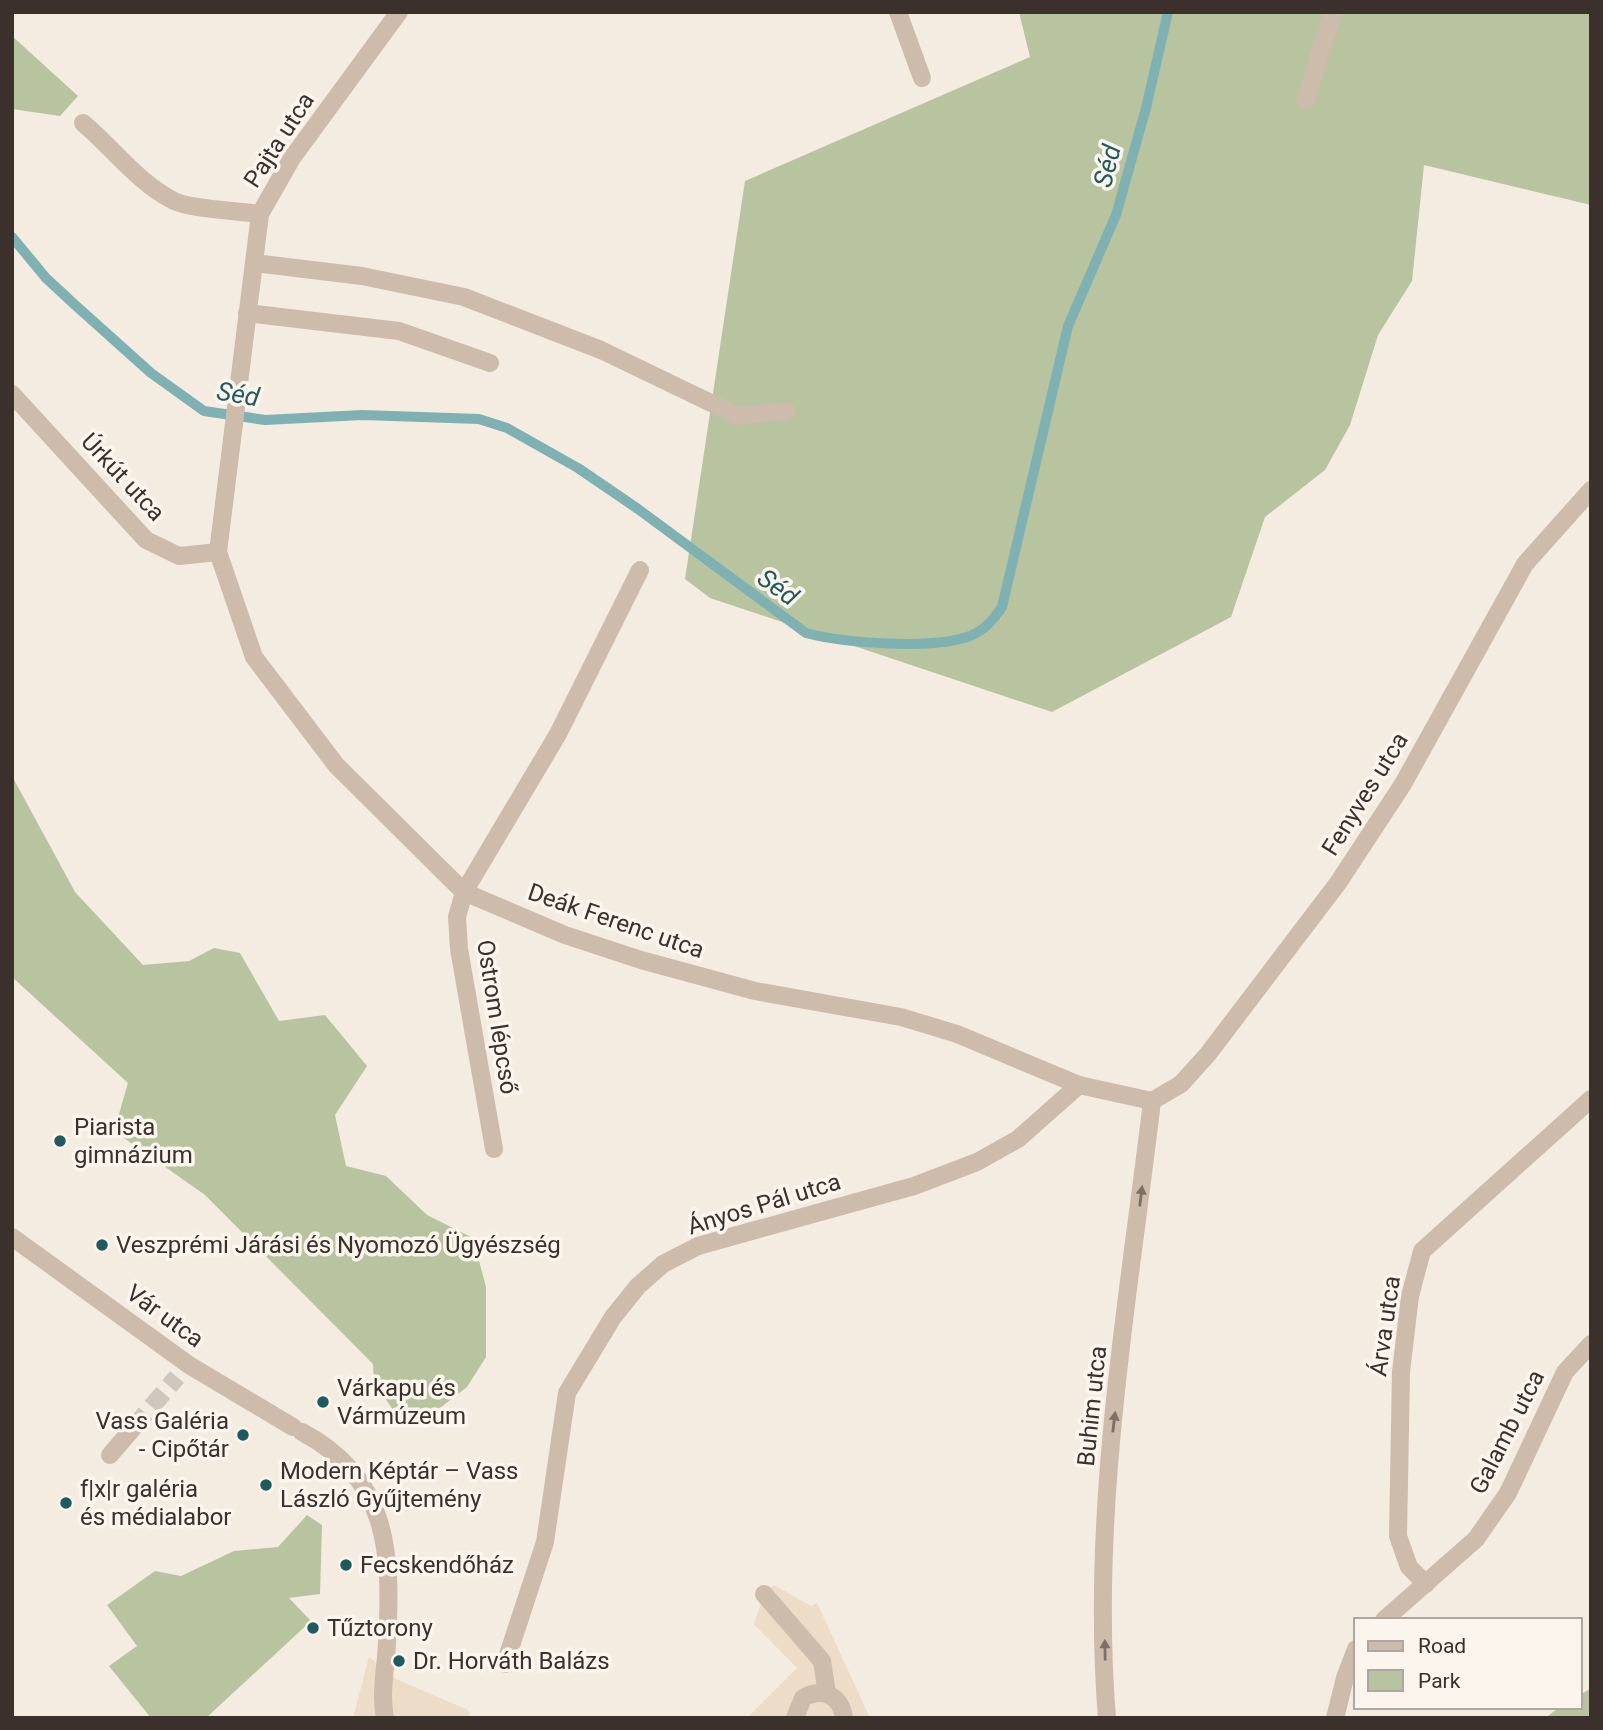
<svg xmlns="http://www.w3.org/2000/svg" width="1603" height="1730" font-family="Roboto,sans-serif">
<rect width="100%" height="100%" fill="#f4ebe1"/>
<g fill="#b8c4a0">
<polygon points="1019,12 1591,12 1591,205 1424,165 1412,281 1378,335 1350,425 1325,470 1265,517 1231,617 1052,712 710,598 685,579 745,181 1030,57"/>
<polygon points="12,36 78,96 60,116 12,109"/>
<polygon points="12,776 75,892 143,965 189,961 214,948 240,953 279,1021 325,1015 367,1066 335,1115 346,1166 386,1176 427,1215 473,1238 486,1287 486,1357 467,1387 436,1411 416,1418 395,1413 374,1381 373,1364 205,1195 114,1131 128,1083 12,977"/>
<polygon points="307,1515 322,1525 320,1594 289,1598 311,1621 206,1718 151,1718 109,1666 137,1646 107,1605 155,1571 181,1576 234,1551 278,1547"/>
<polygon points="1591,1688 1591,1717 1545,1718 1560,1707 1580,1707 1580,1695"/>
</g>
<g fill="#ecdcc8">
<polygon points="774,1585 811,1606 817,1603 870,1718 747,1718 797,1668 754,1624 764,1594"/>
<polygon points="369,1657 396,1679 468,1710 471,1718 353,1718"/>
</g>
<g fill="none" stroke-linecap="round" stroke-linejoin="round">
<path stroke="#7fb0b2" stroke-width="10" d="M 12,237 L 46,278 L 74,304 L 151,373 L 204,411 L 265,420 L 362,415 L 479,419 L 507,428 L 578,468 L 638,509 L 806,633 C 844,643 933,650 970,636 C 985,630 993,620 1002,607 L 1068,326 L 1116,215 L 1146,108 L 1168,12"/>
<polyline stroke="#cfc6bd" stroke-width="18" stroke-dasharray="18 9" stroke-linecap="butt" points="134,1427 177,1377"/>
<g stroke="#cdbbac" stroke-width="18">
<polyline points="399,12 292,158 260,214 218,552 254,657 336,765 464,892 565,935 641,960 755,991 901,1017 957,1034 1079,1085 1152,1101"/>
<polyline points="898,12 922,78"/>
<polyline points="1306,100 1333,12"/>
<path d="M 83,123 C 113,148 138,183 174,201 C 190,209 240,211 260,214"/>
<polyline points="254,263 362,276 464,297 601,350 738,416 786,411"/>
<polyline points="247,313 399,331 490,363"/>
<polyline points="12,394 146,540 179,556 218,552"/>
<polyline points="1152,1101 1181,1084 1208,1054 1338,883 1403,784 1525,564 1591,490"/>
<polyline points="494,1149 459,949 457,917 464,892 558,734 640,570"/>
<polyline points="12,1237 189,1365 293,1427"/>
<path d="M 302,1432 C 389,1478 392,1554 387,1642 C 386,1668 380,1693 385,1718"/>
<polyline points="110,1455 134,1427"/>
<polyline points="1426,1584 1409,1567 1398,1536 1401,1372 1410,1296 1422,1251 1591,1099"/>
<polyline points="764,1594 822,1661 827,1693"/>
<polyline points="1384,1620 1476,1539 1508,1493 1565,1372 1591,1344"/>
<polyline points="505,1664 545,1542 567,1393 613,1317 638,1286 663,1264 698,1246 914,1186 977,1162 1018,1139 1079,1085"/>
<path d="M 795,1718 L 803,1698 C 822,1687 841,1695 844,1718"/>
<path d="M 1107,1718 C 1090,1513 1128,1304 1152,1101"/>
<polyline points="1335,1718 1345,1678 1356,1649"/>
</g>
</g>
<defs><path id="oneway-solid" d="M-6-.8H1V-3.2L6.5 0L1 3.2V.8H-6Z" transform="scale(1.75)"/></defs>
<g fill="#7d6f65">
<use href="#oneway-solid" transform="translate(1141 1196) rotate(-83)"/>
<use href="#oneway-solid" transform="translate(1114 1422) rotate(-83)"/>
<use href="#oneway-solid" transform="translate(1105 1650) rotate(-91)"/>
</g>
<g fill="#1f5a5e" stroke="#fbf5ee" stroke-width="2.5">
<circle cx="60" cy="1141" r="7"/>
<circle cx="102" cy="1245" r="7"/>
<circle cx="323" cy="1402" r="7"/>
<circle cx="243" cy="1435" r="7"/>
<circle cx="266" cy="1485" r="7"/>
<circle cx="66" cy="1503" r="7"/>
<circle cx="346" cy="1565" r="7"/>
<circle cx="313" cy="1628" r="7"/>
<circle cx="399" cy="1661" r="7"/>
</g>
<g text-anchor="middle" stroke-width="7" stroke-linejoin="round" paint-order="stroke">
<g font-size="24" fill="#3b302b" stroke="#fbf5ee">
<text transform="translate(279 140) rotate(-57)" y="8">Pajta utca</text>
<text transform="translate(123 477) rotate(47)" y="8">Úrkút utca</text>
<text transform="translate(1365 794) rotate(-58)" y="8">Fenyves utca</text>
<text transform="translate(616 921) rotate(19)" y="8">Deák Ferenc utca</text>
<text transform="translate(497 1017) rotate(81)" y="8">Ostrom lépcső</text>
<text transform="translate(764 1204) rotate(-17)" y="8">Ányos Pál utca</text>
<text transform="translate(165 1316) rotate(36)" y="8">Vár utca</text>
<text transform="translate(1385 1326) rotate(-82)" y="8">Árva utca</text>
<text transform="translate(1092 1406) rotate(-84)" y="8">Buhim utca</text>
<text transform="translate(1507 1432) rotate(-63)" y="8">Galamb utca</text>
</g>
<g font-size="24" fill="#3b302b" stroke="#fbf5ee" text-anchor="start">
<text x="74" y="1135">Piarista<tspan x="74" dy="28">gimnázium</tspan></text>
<text x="116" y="1253">Veszprémi Járási és Nyomozó Ügyészség</text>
<text x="337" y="1396">Várkapu és<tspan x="337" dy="28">Vármúzeum</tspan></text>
<text x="229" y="1429" text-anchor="end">Vass Galéria<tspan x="229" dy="28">- Cipőtár</tspan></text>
<text x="280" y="1479">Modern Képtár – Vass<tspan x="280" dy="28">László Gyűjtemény</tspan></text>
<text x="80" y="1497">f|x|r galéria<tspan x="80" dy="28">és médialabor</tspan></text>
<text x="360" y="1573">Fecskendőház</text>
<text x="327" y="1636">Tűztorony</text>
<text x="413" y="1669">Dr. Horváth Balázs</text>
</g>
<g font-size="26" font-style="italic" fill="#1f5a5e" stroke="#fbf5ee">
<text transform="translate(1107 166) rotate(-76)" y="9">Séd</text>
<text transform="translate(238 394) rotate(10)" y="9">Séd</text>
<text transform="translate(778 587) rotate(36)" y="9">Séd</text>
</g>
</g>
<rect width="1603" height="1730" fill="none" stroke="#3b302b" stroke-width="28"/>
<rect x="1354" y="1618" width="228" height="91" fill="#fbf5ee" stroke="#aea6a0" stroke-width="2"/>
<rect x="1368" y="1641" width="35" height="10" fill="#cdbbac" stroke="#aea6a0" stroke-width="2"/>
<text x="1418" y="1653" font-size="21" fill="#3b302b">Road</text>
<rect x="1368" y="1670" width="35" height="21" fill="#b8c4a0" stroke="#aea6a0" stroke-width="2"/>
<text x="1418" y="1688" font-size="21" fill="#3b302b">Park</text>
</svg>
